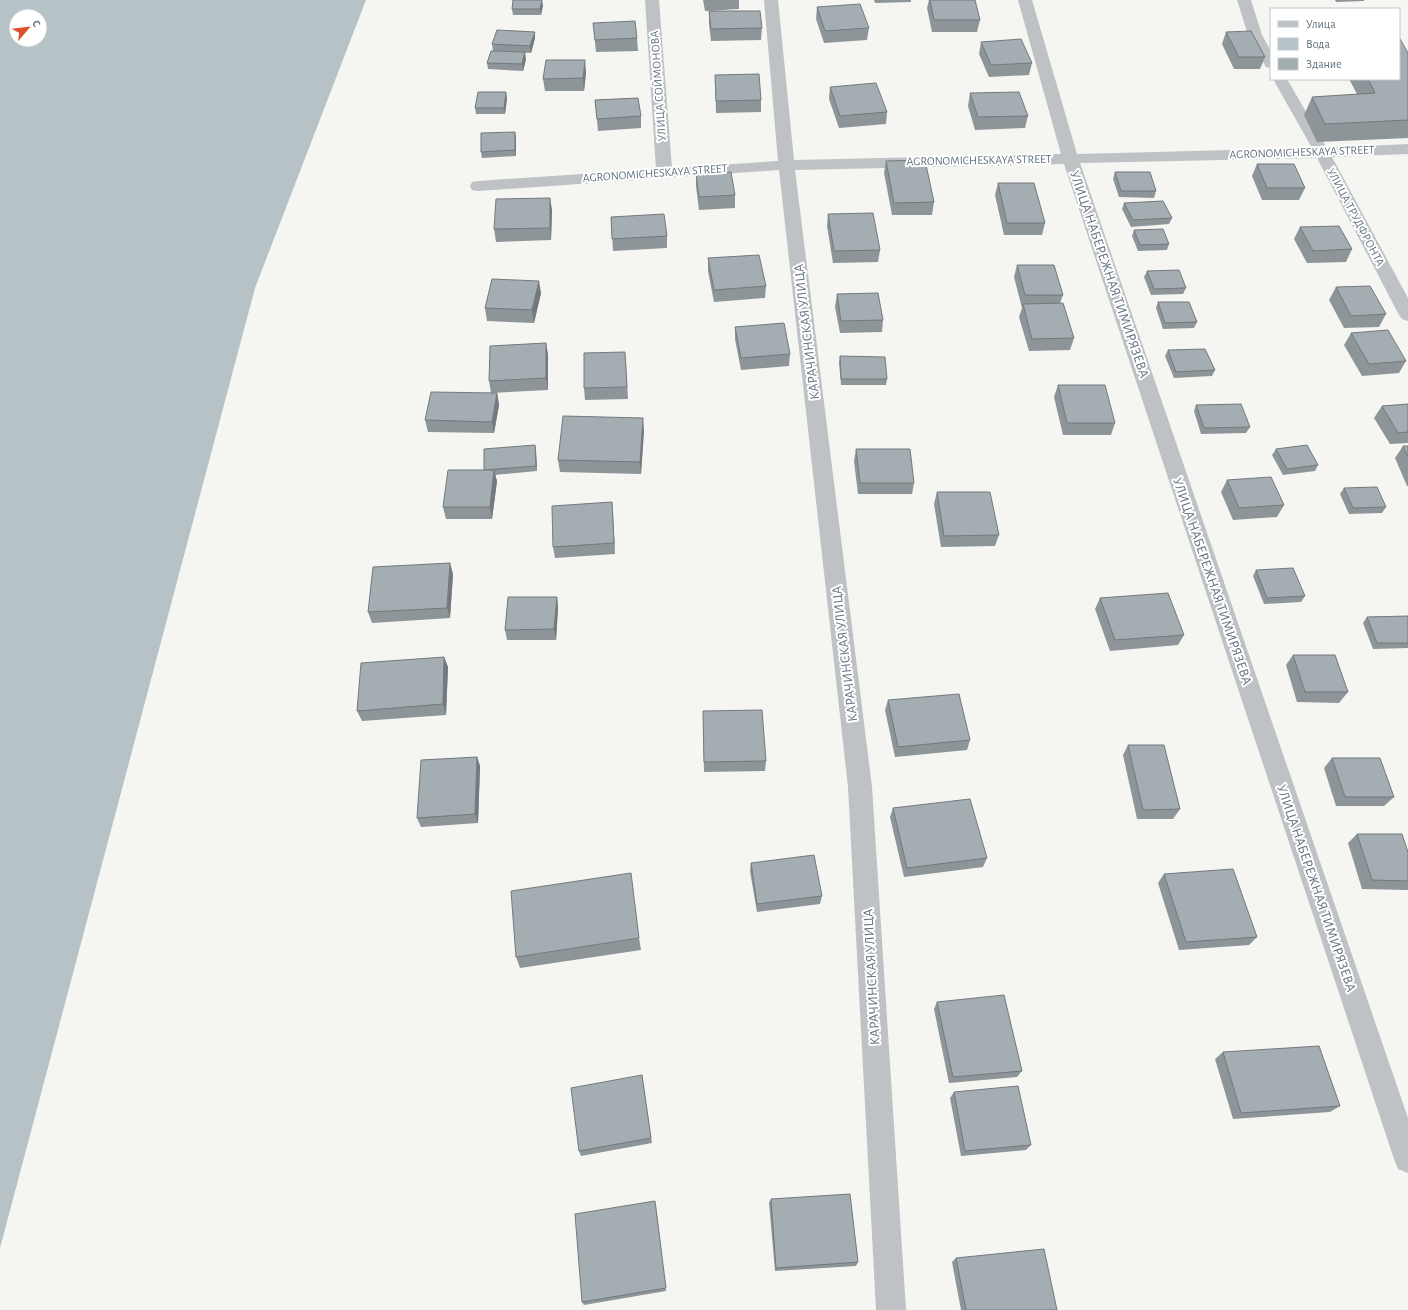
<svg xmlns="http://www.w3.org/2000/svg" width="1408" height="1310" font-family="'Alegreya Sans',sans-serif">
<rect width="100%" height="100%" fill="#f5f5f1"/>
<path fill="#b6c2c6" fill-rule="evenodd" d="M 0,0 L 366,0 L 255,288 L 0,1248 ZM 16,16 L 40,16 L 40,40 L 16,40 Z"/>
<g fill="none" stroke-linecap="round" stroke-linejoin="round">
<g fill="#bec2c5" fill-rule="evenodd">
<polygon points="645,0 659,0 672,168 778,161 764,0 778,0 794,160 1061,154 1018,0 1032,0 1077,154 1312,148 1273,79 1287,79 1327,148 1408,144 1408,154 1332,157 1408,298 1408,321 1402,319 1399,315 1317,158 1080,163 1408,1118 1408,1173 1398,1169 1394,1159 1064,164 795,170 872,787 906,1310 876,1310 848,787 779,170 478,191 472,190 470,186 472,182 478,181 656,169"/>
<polygon points="1237,0 1251,0 1262,35 1271,51 1271,68 1266,67 1248,35"/>
</g>
</g>
<g fill="#8d9599">
<polygon points="703,0 739,0 739,9 705,11"/>
<polygon points="874,0 911,0 911,2 875,3"/>
<polygon points="929,0 975,0 980,20 977,32 932,32 927,8"/>
<polygon points="1335,0 1364,0 1364,1 1336,2"/>
<polygon points="543,5 541,15 513,15 512,9"/>
<polygon points="817,7 869,28 867,40 824,43 816,19"/>
<polygon points="709,11 762,28 761,40 711,41 709,24"/>
<polygon points="593,23 637,38 638,51 596,52"/>
<polygon points="535,32 535,38 531,53 493,51 492,44"/>
<polygon points="1226,32 1265,57 1260,69 1234,69 1222,44"/>
<polygon points="981,42 1032,63 1029,75 989,77 979,54"/>
<polygon points="1408,53 1408,138 1317,142 1304,115 1312,97 1357,94 1349,79 1399,79"/>
<polygon points="526,59 523,71 488,69 487,63"/>
<polygon points="586,72 584,91 545,91 543,79"/>
<polygon points="715,75 761,100 761,112 716,113"/>
<polygon points="830,87 887,112 886,124 839,128 829,99"/>
<polygon points="970,93 1028,116 1025,128 975,130 968,106"/>
<polygon points="507,98 505,114 476,114 475,108"/>
<polygon points="595,100 641,116 641,128 598,131"/>
<polygon points="516,138 516,156 482,158 481,152"/>
<polygon points="886,161 934,202 932,215 892,215 884,173"/>
<polygon points="1257,164 1305,188 1299,200 1262,200 1252,176"/>
<polygon points="1115,172 1156,191 1154,198 1119,197 1113,179"/>
<polygon points="696,174 735,195 735,208 699,210 696,186"/>
<polygon points="998,183 1045,223 1042,235 1004,235 995,195"/>
<polygon points="1124,203 1172,218 1169,224 1131,227 1122,209"/>
<polygon points="552,210 551,240 496,242 494,229"/>
<polygon points="828,214 880,250 878,262 833,263 827,226"/>
<polygon points="611,217 667,236 667,248 613,251"/>
<polygon points="1300,227 1352,249 1346,262 1307,263 1294,239"/>
<polygon points="1134,230 1169,244 1167,250 1138,251 1132,236"/>
<polygon points="708,258 766,286 765,298 714,302 708,271"/>
<polygon points="1017,265 1063,295 1060,303 1074,338 1070,350 1029,351 1019,317 1022,308 1014,277"/>
<polygon points="1147,271 1186,288 1183,294 1151,295 1144,277"/>
<polygon points="1336,287 1386,314 1379,327 1344,328 1329,300"/>
<polygon points="541,293 534,323 487,321 485,308"/>
<polygon points="837,294 883,320 882,332 840,333 835,307"/>
<polygon points="1158,302 1197,322 1194,328 1163,329 1156,308"/>
<polygon points="735,327 790,354 789,366 741,370 735,339"/>
<polygon points="1351,333 1406,361 1399,373 1362,376 1344,345"/>
<polygon points="546,343 548,355 548,390 491,393 489,381"/>
<polygon points="1168,350 1215,370 1212,376 1174,378 1165,356"/>
<polygon points="840,356 887,379 886,385 841,385 839,363"/>
<polygon points="626,364 628,399 585,400 584,388"/>
<polygon points="1058,385 1115,423 1111,435 1063,435 1054,397"/>
<polygon points="497,393 499,405 494,433 428,432 425,420"/>
<polygon points="1408,404 1408,443 1390,444 1374,418 1382,406"/>
<polygon points="1196,405 1250,427 1246,433 1201,434 1194,411"/>
<polygon points="644,430 641,474 560,472 558,460"/>
<polygon points="535,445 536,451 537,471 495,475 497,481 492,519 446,519 443,507 484,470"/>
<polygon points="1403,446 1408,446 1408,486 1407,486 1395,458"/>
<polygon points="856,449 914,483 912,494 858,494 854,461"/>
<polygon points="1276,449 1318,465 1315,471 1283,475 1272,455"/>
<polygon points="1227,480 1284,505 1277,517 1233,520 1221,492"/>
<polygon points="1344,488 1386,507 1382,513 1349,514 1340,494"/>
<polygon points="937,492 999,535 995,546 941,547 934,504"/>
<polygon points="612,502 615,554 555,558 553,547"/>
<polygon points="1256,570 1305,596 1301,602 1264,604 1253,576"/>
<polygon points="453,574 450,618 372,623 368,612"/>
<polygon points="557,597 558,608 556,640 507,640 505,630"/>
<polygon points="1100,598 1184,635 1178,645 1110,651 1095,609"/>
<polygon points="1408,616 1408,648 1373,649 1363,623 1367,617"/>
<polygon points="1293,655 1348,692 1339,703 1297,702 1286,665"/>
<polygon points="444,657 448,667 446,715 362,721 357,711"/>
<polygon points="888,700 970,740 967,750 895,757 885,710"/>
<polygon points="703,721 766,761 765,771 704,772"/>
<polygon points="1128,745 1180,809 1173,819 1137,819 1123,755"/>
<polygon points="477,757 480,766 478,823 421,827 417,818"/>
<polygon points="1332,758 1394,797 1384,806 1336,806 1324,768"/>
<polygon points="893,808 987,858 983,867 904,877 890,817"/>
<polygon points="1357,834 1408,852 1408,890 1362,889 1348,843"/>
<polygon points="751,863 822,896 820,904 757,912 750,871"/>
<polygon points="1164,874 1257,937 1249,945 1179,950 1158,883"/>
<polygon points="639,938 641,950 520,968 516,957"/>
<polygon points="937,1002 1022,1071 1017,1077 949,1083 934,1009"/>
<polygon points="1223,1052 1340,1106 1330,1112 1233,1119 1215,1059"/>
<polygon points="642,1075 652,1143 581,1156 579,1151"/>
<polygon points="954,1092 1031,1145 1026,1150 961,1156 950,1098"/>
<polygon points="771,1199 858,1262 856,1266 775,1271 769,1203"/>
<polygon points="656,1206 666,1291 584,1305 582,1302"/>
<polygon points="956,1258 1057,1310 961,1310 952,1262"/>
</g>
<g fill="#73797d">
<polygon points="542,0 543,5 541,15 540,9"/>
<polygon points="535,32 535,38 531,53 530,46"/>
<polygon points="525,52 526,59 523,71 522,64"/>
<polygon points="585,60 586,72 584,91 583,78"/>
<polygon points="506,92 507,98 505,114 504,108"/>
<polygon points="515,132 516,138 516,156 515,150"/>
<polygon points="550,198 552,210 551,240 550,228"/>
<polygon points="539,281 541,293 534,323 532,310"/>
<polygon points="546,343 548,355 548,390 546,378"/>
<polygon points="497,393 499,405 494,433 492,422"/>
<polygon points="643,418 644,430 641,474 640,462"/>
<polygon points="535,445 536,451 537,471 536,466"/>
<polygon points="494,470 497,481 492,519 490,507"/>
<polygon points="612,502 613,514 615,554 614,543"/>
<polygon points="450,563 453,574 450,618 447,608"/>
<polygon points="557,597 558,608 556,640 554,629"/>
<polygon points="444,657 448,667 446,715 443,704"/>
<polygon points="477,757 480,766 478,823 475,814"/>
</g>
<g fill="#a4adb2" stroke="#73797d">
<polygon points="513,0 542,0 540,9 512,9"/>
<polygon points="930,0 975,0 980,20 934,20"/>
<polygon points="860,4 869,28 825,31 817,7"/>
<polygon points="709,11 760,11 762,28 711,29"/>
<polygon points="635,21 637,38 595,40 593,23"/>
<polygon points="497,30 535,32 530,46 492,44"/>
<polygon points="1251,31 1265,57 1239,57 1226,32"/>
<polygon points="1399,37 1408,53 1408,120 1325,124 1312,97 1375,93 1368,79 1399,79"/>
<polygon points="1021,39 1032,63 991,65 981,42"/>
<polygon points="491,51 525,52 522,64 487,63"/>
<polygon points="546,60 585,60 583,78 543,79"/>
<polygon points="759,74 761,100 716,101 715,75"/>
<polygon points="876,83 887,112 840,116 830,87"/>
<polygon points="478,92 506,92 504,108 475,108"/>
<polygon points="1019,92 1028,116 978,117 970,93"/>
<polygon points="638,98 641,116 597,119 595,100"/>
<polygon points="515,132 515,150 481,152 481,133"/>
<polygon points="925,160 934,202 894,203 886,161"/>
<polygon points="1257,164 1294,164 1305,188 1267,188"/>
<polygon points="731,172 735,195 699,197 696,174"/>
<polygon points="1115,172 1150,172 1156,191 1121,191"/>
<polygon points="998,183 1034,183 1045,223 1007,223"/>
<polygon points="550,198 550,228 494,229 496,199"/>
<polygon points="1163,201 1172,218 1133,220 1124,203"/>
<polygon points="873,213 880,250 834,251 828,214"/>
<polygon points="664,214 667,236 612,239 611,217"/>
<polygon points="1339,226 1352,249 1313,251 1300,227"/>
<polygon points="1163,229 1169,244 1140,245 1134,230"/>
<polygon points="759,255 766,286 714,290 708,258"/>
<polygon points="1017,265 1054,265 1063,295 1025,295"/>
<polygon points="1179,270 1186,288 1154,289 1147,271"/>
<polygon points="492,279 539,281 532,310 485,308"/>
<polygon points="1370,286 1386,314 1351,316 1336,287"/>
<polygon points="878,293 883,320 841,321 837,294"/>
<polygon points="1158,302 1189,302 1197,322 1165,323"/>
<polygon points="1063,303 1074,338 1032,339 1023,304"/>
<polygon points="784,323 790,354 741,358 735,327"/>
<polygon points="1388,330 1406,361 1369,364 1351,333"/>
<polygon points="546,343 546,378 489,381 490,346"/>
<polygon points="1205,349 1215,370 1176,372 1168,350"/>
<polygon points="625,352 627,387 584,388 584,353"/>
<polygon points="840,356 885,357 887,379 841,379"/>
<polygon points="1058,385 1105,385 1115,423 1067,423"/>
<polygon points="431,392 497,393 492,422 425,420"/>
<polygon points="1241,404 1250,427 1204,428 1196,405"/>
<polygon points="1408,404 1408,432 1398,433 1382,406"/>
<polygon points="563,416 643,418 640,462 558,460"/>
<polygon points="535,445 536,466 484,470 484,449"/>
<polygon points="1307,445 1318,465 1287,469 1276,449"/>
<polygon points="1403,446 1408,446 1408,457"/>
<polygon points="856,449 910,449 914,483 860,483"/>
<polygon points="448,470 494,470 490,507 443,507"/>
<polygon points="1271,477 1284,505 1239,508 1227,480"/>
<polygon points="1377,487 1386,507 1353,508 1344,488"/>
<polygon points="937,492 990,492 999,535 944,536"/>
<polygon points="612,502 614,543 553,547 552,506"/>
<polygon points="450,563 447,608 368,612 373,567"/>
<polygon points="1293,568 1305,596 1267,598 1256,570"/>
<polygon points="1168,593 1184,635 1115,640 1100,598"/>
<polygon points="508,597 557,597 554,629 505,630"/>
<polygon points="1408,616 1408,643 1377,643 1367,617"/>
<polygon points="1293,655 1335,655 1348,692 1305,692"/>
<polygon points="444,657 443,704 357,711 361,663"/>
<polygon points="959,694 970,740 898,747 888,700"/>
<polygon points="762,710 766,761 704,762 703,711"/>
<polygon points="1128,745 1164,745 1180,809 1143,810"/>
<polygon points="477,757 475,814 417,818 421,760"/>
<polygon points="1332,758 1380,758 1394,797 1345,797"/>
<polygon points="970,799 987,858 907,868 893,808"/>
<polygon points="1357,834 1402,834 1408,852 1408,881 1372,880"/>
<polygon points="814,855 822,896 757,904 751,863"/>
<polygon points="1233,869 1257,937 1186,942 1164,874"/>
<polygon points="631,873 639,938 516,957 511,891"/>
<polygon points="1004,995 1022,1071 953,1077 937,1002"/>
<polygon points="1319,1046 1340,1106 1241,1113 1223,1052"/>
<polygon points="642,1075 651,1138 579,1151 571,1088"/>
<polygon points="1018,1086 1031,1145 965,1151 954,1092"/>
<polygon points="850,1194 858,1262 776,1268 771,1199"/>
<polygon points="655,1201 666,1288 582,1302 575,1214"/>
<polygon points="1044,1249 1057,1310 966,1310 956,1258"/>
</g>
<g text-anchor="middle" stroke-width="4" stroke-linejoin="round" paint-order="stroke">
<g font-size="12" fill="#657581" stroke="#fff">
<text transform="translate(658 86) rotate(-94)" y="4">УЛИЦА СОЙМОНОВА</text>
<text transform="translate(1302 152) rotate(-2)" y="4">AGRONOMICHESKAYA STREET</text>
<text transform="translate(979 160) rotate(-1)" y="4">AGRONOMICHESKAYA STREET</text>
<text transform="translate(655 173) rotate(-4)" y="4">AGRONOMICHESKAYA STREET</text>
<text transform="translate(1356 217) rotate(62)" y="4">УЛИЦА ТРУДФРОНТА</text>
</g>
<g font-size="14" fill="#657581" stroke="#fff">
<text transform="translate(1110 274) rotate(71)" y="5">УЛИЦА НАБЕРЕЖНАЯ ТИМИРЯЗЕВА</text>
<text transform="translate(806 332) rotate(-97)" y="5">КАРАЧИНСКАЯ УЛИЦА</text>
<text transform="translate(1213 581) rotate(71)" y="5">УЛИЦА НАБЕРЕЖНАЯ ТИМИРЯЗЕВА</text>
<text transform="translate(844 654) rotate(-97)" y="5">КАРАЧИНСКАЯ УЛИЦА</text>
<text transform="translate(1317 888) rotate(71)" y="5">УЛИЦА НАБЕРЕЖНАЯ ТИМИРЯЗЕВА</text>
<text transform="translate(871 977) rotate(-93)" y="5">КАРАЧИНСКАЯ УЛИЦА</text>
</g>
</g>
<rect x="1270" y="8" width="130" height="72" fill="#ffffff" stroke="#c1c8cd"/>
<rect x="1278" y="21" width="20" height="6" fill="#bec2c5" stroke="#c1c8cd"/>
<text x="1306" y="28" font-size="12" fill="#657581">Улица</text>
<rect x="1278" y="38" width="20" height="12" fill="#b6c2c6" stroke="#c1c8cd"/>
<text x="1306" y="48" font-size="12" fill="#657581">Вода</text>
<rect x="1278" y="58" width="20" height="12" fill="#a4adb2" stroke="#c1c8cd"/>
<text x="1306" y="68" font-size="12" fill="#657581">Здание</text>
<g transform="translate(28 28) rotate(62)"><circle r="19" fill="#ffffff" stroke="#c1c8cd"/>
<path d="M0-3L7 15L0 10L-7 15Z" fill="#dc502a"/>
<text y="-6" font-size="11" font-weight="bold" text-anchor="middle" fill="#657581">С</text>
</g>
</svg>
